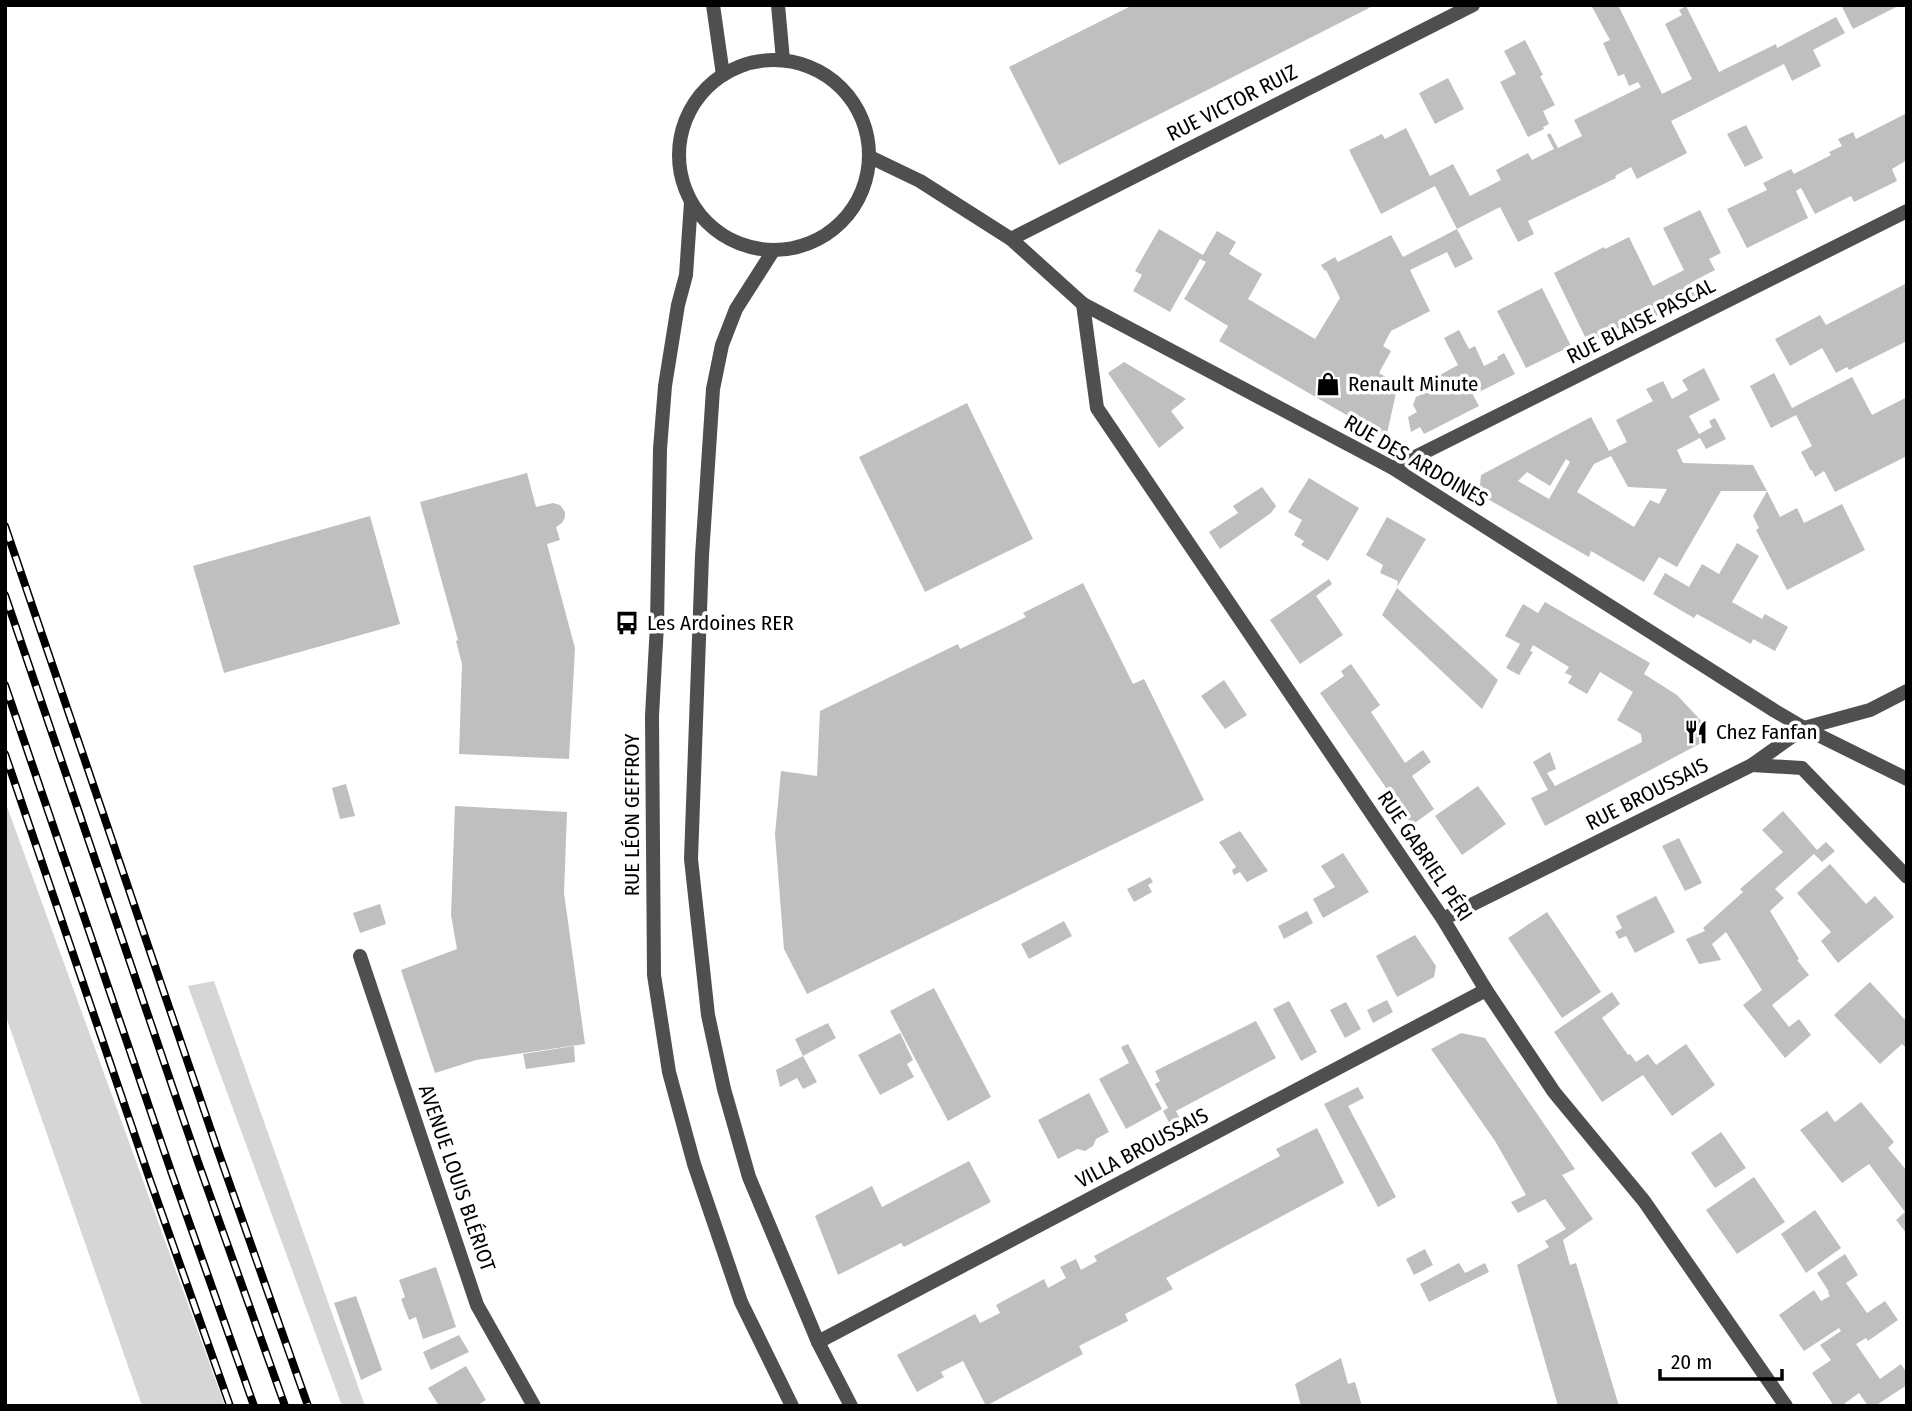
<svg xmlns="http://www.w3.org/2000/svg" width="1912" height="1411" font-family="'Fira Sans Condensed',sans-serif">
<rect width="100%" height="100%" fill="#fff"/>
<g fill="#d6d6d6">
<polygon points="5,801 225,1406 142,1406 5,1014"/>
<polygon points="214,981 365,1406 342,1406 188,986"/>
</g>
<g fill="#bfbfbf" fill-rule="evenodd">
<polygon points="1133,5 1375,5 1059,165 1009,67"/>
<polygon points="1591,5 1618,5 1662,94 1692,79 1665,24 1682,15 1679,10 1686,6 1719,72 1776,44 1777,48 1836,17 1845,33 1813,50 1821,66 1792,81 1784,64 1671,121 1687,153 1637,179 1631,167 1615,176 1616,178 1528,221 1534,234 1518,242 1500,207 1457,229 1435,186 1381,214 1349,150 1382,134 1385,139 1406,128 1430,176 1453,164 1470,196 1501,180 1496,170 1528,153 1532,160 1554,149 1547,135 1550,133 1558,148 1582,136 1574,120 1641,87 1638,82 1629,86 1624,74 1618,76 1603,43 1610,40"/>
<polygon points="1841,5 1900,5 1853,29"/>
<polygon points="1525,40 1543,75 1540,76 1555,105 1543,111 1549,124 1543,127 1544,129 1528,137 1500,82 1516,74 1504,51"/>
<polygon points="1448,78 1464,109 1435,124 1419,93"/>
<polygon points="1907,113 1907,160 1892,169 1897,181 1854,202 1851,196 1815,214 1801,188 1796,191 1808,218 1747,248 1727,209 1767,190 1763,183 1791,169 1794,174 1831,155 1829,152 1842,146 1838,139 1853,132 1856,139"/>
<polygon points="1746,125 1763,158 1745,167 1727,134"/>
<polygon points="1700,210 1721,253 1709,259 1715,270 1690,283 1696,295 1642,323 1640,318 1588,343 1554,273 1604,247 1605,249 1629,237 1653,286 1684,270 1663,228"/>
<polygon points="1159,229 1203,255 1217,231 1236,242 1229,254 1262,274 1248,299 1315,339 1340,298 1326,270 1325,271 1321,265 1335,257 1338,262 1391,235 1403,257 1457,229 1473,259 1455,268 1447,252 1410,270 1430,311 1391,331 1383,346 1391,351 1379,373 1398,384 1386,438 1219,341 1228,326 1184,299 1206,262 1200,259 1170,312 1133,291 1142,275 1135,271"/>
<polygon points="1907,283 1907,341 1849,370 1847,367 1836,373 1822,348 1790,366 1775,339 1820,315 1826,325"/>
<polygon points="1542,288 1571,346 1526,368 1497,311"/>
<polygon points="1459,330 1469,349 1475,346 1484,366 1498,359 1497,357 1504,353 1515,374 1473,395 1479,406 1424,434 1420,427 1411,432 1408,417 1417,412 1413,405 1416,397 1424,393 1420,386 1458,365 1444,338"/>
<polygon points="1124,362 1186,399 1171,411 1184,428 1159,448 1108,373"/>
<path d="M 1704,368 L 1720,400 L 1689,416 L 1699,434 L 1712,427 L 1709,421 L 1715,418 L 1726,439 L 1706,449 L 1700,438 L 1677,450 L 1683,463 L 1753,465 L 1767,491 L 1780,517 L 1797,508 L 1804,523 L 1842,504 L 1865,550 L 1787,590 L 1756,530 L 1759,528 L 1753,516 L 1767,491 L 1721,491 L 1677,567 L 1659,557 L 1644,582 L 1591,551 L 1589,557 L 1479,494 L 1481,475 L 1591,417 L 1609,451 L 1627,442 L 1616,420 L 1653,401 L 1646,389 L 1663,381 L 1672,399 L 1688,390 L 1682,380 ZM 1611,456 L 1628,487 L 1667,489 L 1659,504 L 1650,500 L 1634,527 L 1577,492 L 1594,464 ZM 1566,459 L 1570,462 L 1549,499 L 1518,481 L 1527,472 L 1550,486 Z"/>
<polygon points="1774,373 1792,408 1852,377 1872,415 1907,397 1907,456 1835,492 1824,471 1815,477 1812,470 1811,471 1801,452 1812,446 1796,415 1771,428 1750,386"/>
<polygon points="967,403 1033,539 925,592 859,457"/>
<polygon points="527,473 536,507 553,503 560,505 565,512 565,517 562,523 556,527 560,540 547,544 575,648 569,759 459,754 462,664 456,641 458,640 420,502"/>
<polygon points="1309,478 1359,508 1328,561 1301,545 1304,541 1294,535 1302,520 1288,512"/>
<polygon points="1262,487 1276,506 1271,513 1220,549 1209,532 1238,513 1233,506"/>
<polygon points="370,516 400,624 224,673 193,566"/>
<polygon points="1387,517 1426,539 1397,587 1398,581 1380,573 1383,565 1366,555"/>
<polygon points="1737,543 1759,556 1732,602 1762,619 1765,614 1788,627 1775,651 1753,639 1751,644 1697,614 1694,618 1653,594 1665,573 1689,587 1702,564 1719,574"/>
<polygon points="1329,579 1332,584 1316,596 1343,635 1300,664 1270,620"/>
<polygon points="1083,583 1133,684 1144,679 1204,800 807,994 784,949 775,834 781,771 817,776 820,711 958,644 960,649 1026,617 1023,613"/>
<polygon points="1397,588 1498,680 1482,709 1382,615"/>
<polygon points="1545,602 1650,663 1644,674 1677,695 1707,727 1703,742 1545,826 1531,798 1548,790 1533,762 1550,752 1556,769 1547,773 1555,786 1642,742 1641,734 1617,720 1633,692 1600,672 1587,694 1568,683 1572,676 1565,673 1569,667 1533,645 1530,651 1533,652 1519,675 1506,668 1520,644 1505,636 1523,604 1538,613"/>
<polygon points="1351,664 1380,705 1371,712 1405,763 1423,750 1431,762 1412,776 1434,809 1412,825 1320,693 1344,676 1341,671"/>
<polygon points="1224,680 1247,715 1225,729 1201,696"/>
<polygon points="346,784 355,816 340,819 332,788"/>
<polygon points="1478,786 1506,824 1462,855 1435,816"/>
<polygon points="455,806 567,812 564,893 585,1044 476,1060 435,1073 401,970 457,949 451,915"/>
<polygon points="1783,811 1817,850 1826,842 1835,851 1822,862 1814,854 1775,889 1784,898 1770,911 1799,959 1797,960 1809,975 1772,1005 1789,1027 1799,1019 1811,1035 1785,1058 1743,1005 1762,990 1726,932 1712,944 1721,960 1699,964 1686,939 1705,931 1703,928 1743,892 1740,889 1783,852 1762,830"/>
<polygon points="1240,831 1268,871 1247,882 1240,872 1234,875 1232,870 1236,867 1219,842"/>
<polygon points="1679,838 1702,883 1685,891 1662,846"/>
<polygon points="1343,853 1369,892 1323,918 1313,899 1335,887 1321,866"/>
<polygon points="1830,864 1866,904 1875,896 1894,917 1838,963 1821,941 1831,932 1797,893"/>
<polygon points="1150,877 1153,882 1148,885 1152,892 1134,902 1127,889"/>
<polygon points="1656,896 1675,932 1635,953 1626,936 1619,939 1615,932 1622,928 1616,916"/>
<polygon points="380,904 386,924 360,933 353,913"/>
<polygon points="1307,911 1313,923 1284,939 1278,926"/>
<polygon points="1547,912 1601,992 1562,1018 1508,938"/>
<polygon points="1064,921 1072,936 1029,959 1021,944"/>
<polygon points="1415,935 1436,966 1434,977 1397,997 1376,956"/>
<polygon points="1870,982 1907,1022 1907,1049 1902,1044 1880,1064 1834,1015"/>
<polygon points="934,988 991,1097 948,1121 890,1011"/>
<polygon points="1612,992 1620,1004 1602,1018 1628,1055 1630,1054 1636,1062 1648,1054 1656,1065 1686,1044 1715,1085 1672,1116 1643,1075 1602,1102 1554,1032"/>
<polygon points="1387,1000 1393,1012 1373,1023 1367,1010"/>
<polygon points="1289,1001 1317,1052 1301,1061 1273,1009"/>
<polygon points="1346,1002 1361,1029 1345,1038 1330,1010"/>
<polygon points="1256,1021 1276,1058 1176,1111 1182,1123 1172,1128 1163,1111 1168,1108 1155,1084 1160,1081 1155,1071"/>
<polygon points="828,1023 836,1038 803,1056 795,1039"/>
<polygon points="900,1033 913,1060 907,1064 914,1077 880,1095 858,1055"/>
<polygon points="1461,1033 1485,1038 1575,1169 1562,1175 1593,1219 1563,1240 1570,1265 1576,1263 1619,1406 1558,1406 1517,1265 1549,1247 1545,1241 1566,1229 1545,1199 1518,1213 1511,1202 1526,1195 1495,1141 1431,1049"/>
<polygon points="1128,1044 1162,1109 1126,1129 1099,1079 1129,1063 1121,1047"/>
<polygon points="574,1046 575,1062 526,1069 523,1054"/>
<polygon points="803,1056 817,1082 803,1089 797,1078 780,1087 776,1070"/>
<polygon points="1358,1087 1364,1098 1348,1106 1396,1197 1378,1207 1324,1104"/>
<polygon points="1089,1093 1109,1132 1096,1139 1093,1146 1085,1151 1077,1149 1058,1159 1038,1120"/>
<polygon points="1861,1102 1894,1142 1888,1148 1907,1171 1907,1234 1896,1220 1905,1212 1869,1164 1842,1183 1800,1130 1827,1111 1835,1122"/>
<polygon points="1317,1128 1344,1183 1166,1278 1173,1289 1125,1314 1128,1321 1079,1346 1083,1354 986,1406 963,1361 941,1372 944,1377 917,1392 897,1355 975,1314 980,1323 1000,1313 996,1305 1044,1279 1048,1288 1066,1278 1060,1267 1076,1259 1081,1270 1097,1261 1094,1256 1280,1156 1276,1149"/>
<polygon points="1721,1132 1746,1168 1715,1188 1691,1153"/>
<polygon points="969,1161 991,1202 904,1247 901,1243 838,1275 815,1216 872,1186 882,1207"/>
<polygon points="1754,1177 1785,1222 1737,1254 1706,1210"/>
<polygon points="1815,1210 1841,1248 1806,1273 1781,1234"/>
<polygon points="1425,1249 1433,1265 1414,1275 1406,1259"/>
<polygon points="1845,1254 1858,1275 1846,1283 1867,1313 1885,1301 1898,1320 1868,1341 1866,1338 1856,1344 1880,1379 1901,1364 1907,1373 1907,1385 1875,1406 1868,1406 1859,1393 1841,1406 1834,1406 1812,1373 1831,1360 1820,1345 1841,1331 1839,1328 1804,1351 1779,1315 1814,1290 1821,1301 1830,1296 1828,1293 1829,1292 1817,1273"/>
<polygon points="1459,1263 1465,1273 1485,1263 1489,1272 1429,1302 1420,1284"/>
<polygon points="436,1267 456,1327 423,1339 416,1317 409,1320 401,1299 405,1297 399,1280"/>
<polygon points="356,1296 382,1370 361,1380 334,1303"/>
<polygon points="459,1335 469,1352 431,1370 423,1352"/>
<polygon points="1341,1358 1348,1384 1355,1382 1362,1406 1301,1406 1295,1384"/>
<polygon points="466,1366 486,1400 476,1406 439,1406 428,1388"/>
</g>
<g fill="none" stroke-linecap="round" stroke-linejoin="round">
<g stroke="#4f4f4f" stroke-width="14">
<polyline points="870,157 920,181 1011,239 1083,304 1393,468 1775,711 1804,728 1907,779"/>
<polyline points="1011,239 1473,5"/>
<polyline points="1083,304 1097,408 1443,919 1486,990 1554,1092 1644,1201 1786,1406"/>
<polyline points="1393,468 1907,211"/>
<polyline points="1752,765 1802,768 1907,877"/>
<polyline points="1443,919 1752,765 1804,728 1870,710 1907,691"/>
<polyline points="360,956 477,1305 534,1406"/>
<polyline points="818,1342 1486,990"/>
</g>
<g stroke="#4f4f4f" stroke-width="14">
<polyline points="713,5 723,75"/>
<polyline points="778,5 783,60"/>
<circle cx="774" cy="155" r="95"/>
<polyline points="691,202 686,275 678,305 665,386 660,449 657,624 652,716 654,975 669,1072 694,1164 741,1302 792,1406"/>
<polyline points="773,251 736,309 722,345 713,389 702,556 691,859 708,1015 724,1089 749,1177 818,1342 851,1406"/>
</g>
<g stroke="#000" stroke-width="8">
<g id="rail">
<polyline points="5,526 218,1151 308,1406"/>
<polyline points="5,595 198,1162 285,1406"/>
<polyline points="5,685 172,1174 254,1406"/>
<polyline points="5,754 150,1180 230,1406"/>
</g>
</g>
<use href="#rail" stroke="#fff" stroke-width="5" stroke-dasharray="16" stroke-linecap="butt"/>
</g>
<defs>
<g id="shop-bare" transform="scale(1.89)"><path d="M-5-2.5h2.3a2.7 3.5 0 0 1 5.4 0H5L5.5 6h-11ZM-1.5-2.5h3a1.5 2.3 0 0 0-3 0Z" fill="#000" stroke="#fff" stroke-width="2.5" paint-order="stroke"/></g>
<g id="bus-bare" transform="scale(1.89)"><path d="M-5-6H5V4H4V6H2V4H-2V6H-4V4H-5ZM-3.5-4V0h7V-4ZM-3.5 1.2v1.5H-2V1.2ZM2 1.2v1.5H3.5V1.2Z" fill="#000" stroke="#fff" stroke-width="2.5" paint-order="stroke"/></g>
<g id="restaurant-bare" transform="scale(1.89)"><path d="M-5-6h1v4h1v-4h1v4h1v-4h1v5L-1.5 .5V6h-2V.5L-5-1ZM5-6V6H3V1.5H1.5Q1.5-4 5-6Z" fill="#000" stroke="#fff" stroke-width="2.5" paint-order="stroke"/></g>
</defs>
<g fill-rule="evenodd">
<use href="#shop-bare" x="1328" y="384"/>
<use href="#bus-bare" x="627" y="623"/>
<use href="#restaurant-bare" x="1696" y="732"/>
</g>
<g text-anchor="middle" stroke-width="7" stroke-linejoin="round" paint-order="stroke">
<g font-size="21" fill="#000" stroke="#fff">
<text transform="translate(1232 103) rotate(-27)" y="7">RUE VICTOR RUIZ</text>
<text transform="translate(1641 321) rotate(-27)" y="7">RUE BLAISE PASCAL</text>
<text transform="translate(1416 461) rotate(30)" y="7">RUE DES ARDOINES</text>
<text transform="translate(1647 794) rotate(-27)" y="7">RUE BROUSSAIS</text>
<text transform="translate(632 815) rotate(-90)" y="7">RUE LÉON GEFFROY</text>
<text transform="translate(1425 856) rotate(56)" y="7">RUE GABRIEL PÉRI</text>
<text transform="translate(1142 1148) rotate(-28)" y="7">VILLA BROUSSAIS</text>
<text transform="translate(457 1178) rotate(71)" y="7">AVENUE LOUIS BLÉRIOT</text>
</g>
<g font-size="21" fill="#000" stroke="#fff" text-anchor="start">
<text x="1348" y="391">Renault Minute</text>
<text x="647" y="630">Les Ardoines RER</text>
<text x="1716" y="739">Chez Fanfan</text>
</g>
</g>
<rect width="1912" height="1411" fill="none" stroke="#000000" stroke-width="14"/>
<path d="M1660 1369v10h122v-10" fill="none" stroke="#000000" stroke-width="3.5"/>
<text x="1671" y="1369" font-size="21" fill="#000000" stroke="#ffffff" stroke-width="5" paint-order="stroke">20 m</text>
</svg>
